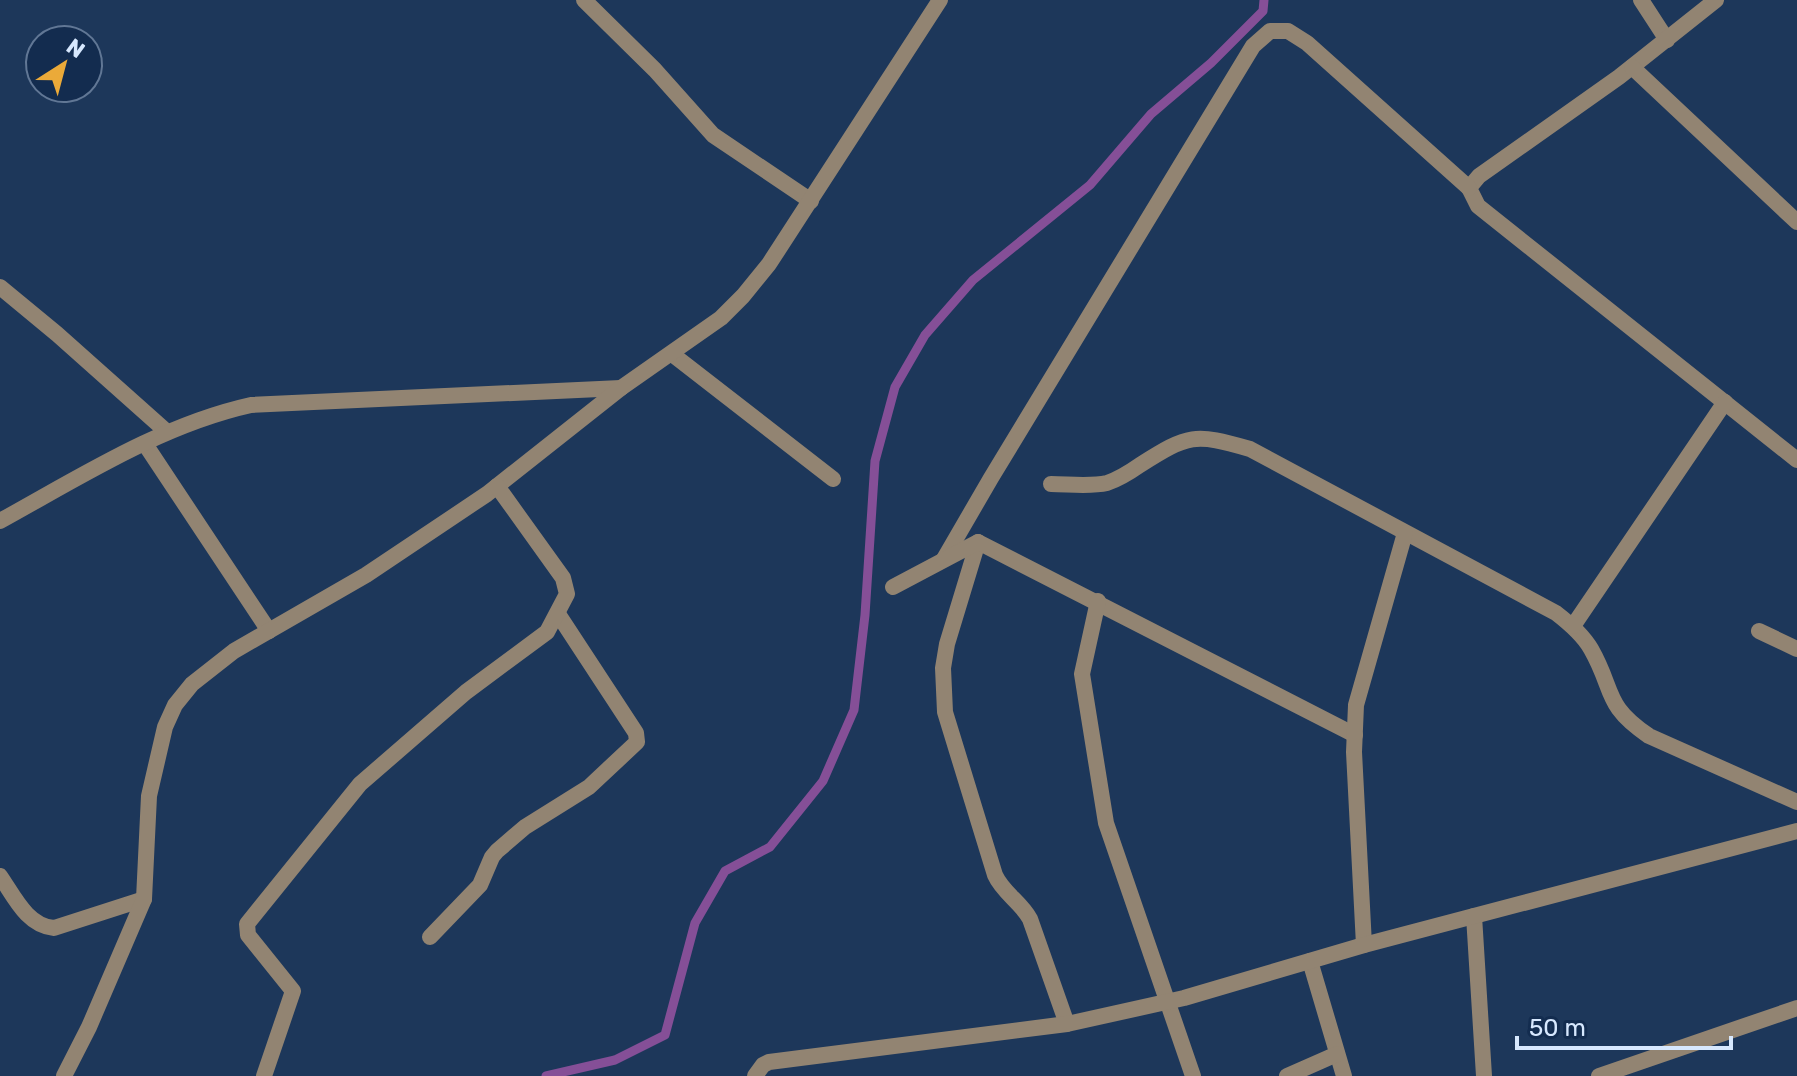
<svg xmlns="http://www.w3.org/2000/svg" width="1797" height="1076" font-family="Rubik,sans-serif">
<rect width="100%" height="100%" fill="#1d375a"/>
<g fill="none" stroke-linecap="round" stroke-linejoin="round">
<polyline stroke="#854f97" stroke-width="9" points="546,1076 615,1060 665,1035 695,923 725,871 770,847 823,781 854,710 865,615 875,461 895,387 925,335 973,280 1090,185 1151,114 1211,63 1263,11 1264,0"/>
<g stroke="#928472" stroke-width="16">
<polyline points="584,0 655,70 713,135 811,201"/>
<polyline points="1641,0 1667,40"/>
<polyline points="1716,0 1619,77 1479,176 1469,188 1478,206 1797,460"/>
<polyline points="1632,67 1797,222"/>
<polyline points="0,287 57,334 167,432"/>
<polyline points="672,354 833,479"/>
<polyline points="145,444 269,631"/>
<path d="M 1051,484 C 1068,484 1090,487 1107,483 C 1119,479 1130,472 1140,465 C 1189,434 1194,433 1250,449 L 1556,613 C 1569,623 1583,635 1591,649 C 1615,691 1603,705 1649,736 L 1797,802"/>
<path d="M 0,521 C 80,477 161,425 251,405 L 621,388"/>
<path d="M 978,542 L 947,644 L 943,668 L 945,712 L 995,875 C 1003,893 1021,902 1030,919 L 1067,1024"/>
<polyline points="944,559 991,478 1253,46 1270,31 1288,31 1307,43 1469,188"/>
<polyline points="893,587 978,542 1355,735"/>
<polyline points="1098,601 1082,674 1106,823 1193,1076"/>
<polyline points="1573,626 1725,402"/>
<polyline points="1759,631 1797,649"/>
<path d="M 0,876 C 14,896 27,926 54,928 L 144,899"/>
<polyline points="1474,916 1484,1076"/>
<polyline points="430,937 480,885 492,857 497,851 525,827 589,787 637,742 636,733 558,614"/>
<polyline points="1364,945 1354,752 1356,705 1405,533"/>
<polyline points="1310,961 1344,1076"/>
<polyline points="64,1076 89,1027 144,899 149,796 165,727 175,705 192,684 234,651 366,575 487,494 621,388 721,318 743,296 769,264 940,0"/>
<polyline points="264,1076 293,991 248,935 247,924 360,784 466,692 547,632 567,594 563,578 497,486"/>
<polyline points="755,1076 763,1065 769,1062 1067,1024 1184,998 1364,945 1797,831"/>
<polyline points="1287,1076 1337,1054"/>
<polyline points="1599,1076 1797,1008"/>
</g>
</g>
<g transform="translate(64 64) rotate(36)"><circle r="38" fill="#132c4f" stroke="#617795" stroke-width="2"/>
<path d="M0-6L14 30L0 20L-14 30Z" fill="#ebaa39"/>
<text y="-12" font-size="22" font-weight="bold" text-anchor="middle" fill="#d7e8fe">N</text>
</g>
<path d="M1517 1036v12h214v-12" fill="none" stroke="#d7e8fe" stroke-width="4"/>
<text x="1529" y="1036" font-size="24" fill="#d7e8fe" stroke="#132c4f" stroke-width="6" paint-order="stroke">50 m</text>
</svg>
